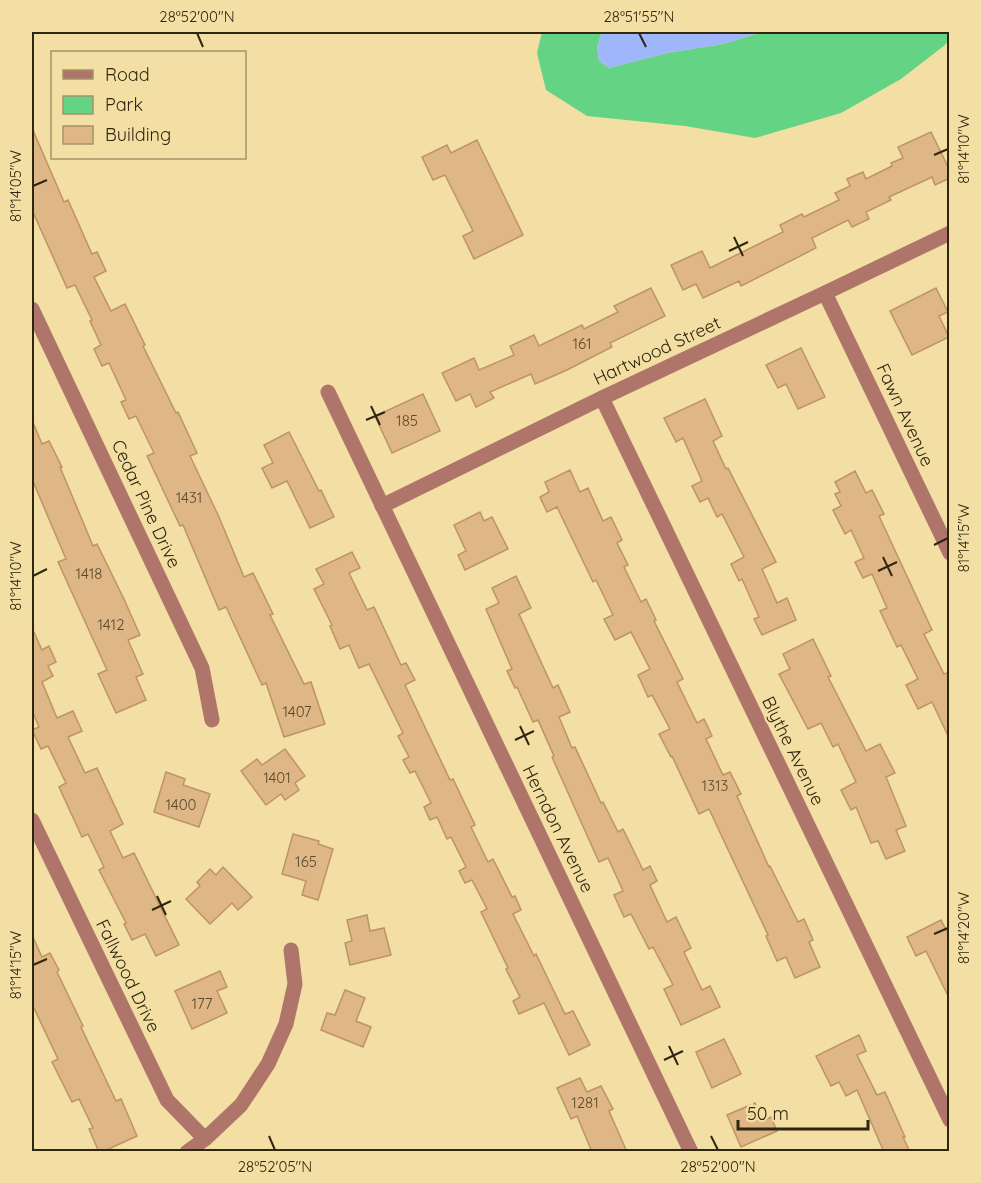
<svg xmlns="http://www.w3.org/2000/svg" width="981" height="1183" font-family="Quicksand,sans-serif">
<rect width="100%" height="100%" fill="#f3dea3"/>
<polygon fill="#64d383" points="542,32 602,32 597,47 599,61 609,68 667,53 723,44 762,32 949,32 949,39 945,45 901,79 841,113 755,138 685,126 587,116 546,90 537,53"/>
<polygon fill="#a0b6fa" points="602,32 762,32 723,44 667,53 609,68 599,61 597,47"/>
<g fill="#dfb686" stroke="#bc9465" stroke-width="1.5">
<polygon points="32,128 64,202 68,200 92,254 97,252 106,271 94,277 111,311 125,304 145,345 143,346 176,413 178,412 197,453 190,456 219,517 244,577 253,573 273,614 270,615 304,684 311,682 325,724 284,737 266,683 262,685 226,607 219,610 183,525 180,526 147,456 154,453 136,416 129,419 121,402 126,400 109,363 102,366 94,349 101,345 90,321 92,320 75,285 67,288 32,210"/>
<polygon points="931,132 950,171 950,178 935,185 932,177 889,197 891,200 866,212 869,219 852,227 848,220 812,238 816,248 741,286 739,281 703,298 696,284 683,290 671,265 702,251 710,268 783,232 780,225 802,214 804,217 839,200 835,193 850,186 847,179 863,172 866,179 892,166 891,163 903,158 898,147"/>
<polygon points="477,140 523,235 474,259 463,236 473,231 445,175 433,180 422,157 447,145 451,153"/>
<polygon points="651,288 665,316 610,343 612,347 567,370 535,384 531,374 490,392 494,398 476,407 470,394 456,401 442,373 474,358 479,370 514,355 510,346 534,335 539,346 582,325 584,329 618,312 614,306"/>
<polygon points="936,288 948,312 939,316 949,337 912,355 890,311"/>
<polygon points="801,348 825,397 798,409 786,384 778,388 766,365"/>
<polygon points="423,394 440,431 392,453 375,416"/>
<polygon points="705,399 722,436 713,441 726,469 728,468 776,562 762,569 777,603 787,598 796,620 762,635 754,619 759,617 742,579 739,581 731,564 744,557 722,514 717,517 708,498 700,502 692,486 702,481 683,438 676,442 664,418"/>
<polygon points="32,420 42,444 49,441 62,467 60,467 93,546 97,544 123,597 140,635 128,640 143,674 136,677 146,700 116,713 98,674 107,670 58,562 66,559 32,479"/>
<polygon points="289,432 319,491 321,490 334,517 310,528 287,481 272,488 262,468 273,463 264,445"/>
<polygon points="570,470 580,492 588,488 603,521 611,517 622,540 617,543 628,565 624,567 641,602 646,599 656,620 654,621 683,679 677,682 697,723 704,719 712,736 706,739 723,775 730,772 741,794 737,796 769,867 770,866 798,922 804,919 813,940 809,942 820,967 795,978 786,957 777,961 766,936 768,935 709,809 699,814 672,756 671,757 659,734 670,729 652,695 648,697 638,675 650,669 631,632 615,640 604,619 613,615 596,580 593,582 557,507 547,512 540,497 549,492 545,482"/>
<polygon points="855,471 866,493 872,490 884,514 879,516 932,630 924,634 944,674 950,672 950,740 932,702 918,709 906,685 918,679 901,645 897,647 880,611 887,608 872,574 863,578 855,562 864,558 851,530 845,534 833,510 841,506 835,494 840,492 835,482"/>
<polygon points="480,512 484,521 492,517 508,549 465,570 458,555 466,551 454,525"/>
<polygon points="352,552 360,568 349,573 367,610 374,607 401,665 406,663 415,680 405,685 450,780 453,779 475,825 471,827 488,862 493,859 512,897 515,896 521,910 513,914 534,956 536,954 565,1014 573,1011 590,1045 569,1055 544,1003 519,1014 513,1001 520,997 506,969 508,968 481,912 487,909 472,880 465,883 459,871 466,867 451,837 447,839 437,817 430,820 424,807 431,803 415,771 410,773 403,760 409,757 398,736 403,733 369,664 359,668 349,645 340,649 330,626 332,625 314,589 324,584 316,569"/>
<polygon points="516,576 531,608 519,614 553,688 558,685 570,712 559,717 572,748 575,747 601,803 603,802 618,832 623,829 643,870 650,866 657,881 650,885 667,922 676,917 691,948 684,952 702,990 710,986 720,1007 681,1025 664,989 673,985 653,947 649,949 631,914 624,917 614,895 623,891 608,858 599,862 552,757 554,756 538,720 533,722 517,687 515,688 507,671 512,669 486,609 499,603 492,588"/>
<polygon points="32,628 42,650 49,646 56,662 48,666 53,676 42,682 57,718 73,711 82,731 68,737 85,773 97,768 123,824 110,831 123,858 134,853 179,945 156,956 145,934 132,940 124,924 126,923 99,870 104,867 88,834 82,837 59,787 66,783 48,746 41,749 32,730 39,727 32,710"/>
<polygon points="813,639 831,676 828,677 866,751 880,744 895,773 886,777 906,826 896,830 905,851 886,859 878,841 871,843 856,807 851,810 841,790 856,782 838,744 833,747 821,723 808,729 779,674 790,669 783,654"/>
<polygon points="285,749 305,776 295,783 299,790 285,800 281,794 266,805 241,771 257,759 262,765"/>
<polygon points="166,772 185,779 183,785 210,794 199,827 154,812"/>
<polygon points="293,834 319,841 318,844 333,849 318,900 302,895 306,881 282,874"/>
<polygon points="223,867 252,897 238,910 232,903 210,924 186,899 200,886 197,882 210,869 216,875"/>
<polygon points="367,915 370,931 384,928 391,955 350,965 345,943 352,941 347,920"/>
<polygon points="941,920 950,937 950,1000 926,951 916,956 907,937"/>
<polygon points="32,935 42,957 50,953 59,970 57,972 83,1026 81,1027 116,1101 121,1099 137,1136 102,1152 99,1152 89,1129 93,1128 79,1099 72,1102 52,1062 58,1059 32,1004"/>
<polygon points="220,971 227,987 217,991 227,1013 192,1029 175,991"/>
<polygon points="345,990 365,998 356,1021 371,1027 363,1047 321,1030 327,1013 335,1015"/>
<polygon points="859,1035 866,1051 857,1055 877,1095 885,1092 905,1137 903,1137 910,1152 884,1152 857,1090 846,1096 839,1082 831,1086 816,1056"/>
<polygon points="724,1039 741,1074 712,1088 696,1052"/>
<polygon points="580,1078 587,1092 601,1086 613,1109 609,1111 627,1152 592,1152 577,1116 571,1119 557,1088"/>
<polygon points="755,1103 763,1121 771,1117 777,1131 741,1147 727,1115"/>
</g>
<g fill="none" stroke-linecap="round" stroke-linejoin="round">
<g stroke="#af756b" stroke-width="15">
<polyline points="825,293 950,553"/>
<polyline points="32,309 202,668 212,720"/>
<polyline points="328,392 691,1152"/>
<polyline points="602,398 950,1120"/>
<polyline points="382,506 602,398 825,293 950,233"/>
<polyline points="32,820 167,1100 205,1139"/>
<polyline points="187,1152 205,1139 241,1105 268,1064 286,1024 295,984 291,950"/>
</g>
</g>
<path fill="none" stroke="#2f260f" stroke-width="2" d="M 197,33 L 203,47M 639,33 L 646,47M 934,155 L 948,149M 33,186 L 47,180M 734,237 L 743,256M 729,251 L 748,242M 371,406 L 380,425M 366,420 L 385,412M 934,545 L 948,538M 883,557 L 892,576M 878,571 L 897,562M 33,576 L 47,569M 520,726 L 529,745M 515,740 L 534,731M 157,896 L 166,915M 152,910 L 171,901M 934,934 L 948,928M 33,965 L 47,959M 669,1046 L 678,1065M 664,1060 L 683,1051M 269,1136 L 275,1150M 711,1136 L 718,1150"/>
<g text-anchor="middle" stroke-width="4.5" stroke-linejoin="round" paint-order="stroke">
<g font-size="15" fill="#5b4a2d">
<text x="582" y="349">161</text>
<text x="407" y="426">185</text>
<text x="189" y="503">1431</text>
<text x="89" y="579">1418</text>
<text x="111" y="630">1412</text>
<text x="297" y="717">1407</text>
<text x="277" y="783">1401</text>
<text x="715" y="791">1313</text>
<text x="181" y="810">1400</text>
<text x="306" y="867">165</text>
<text x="202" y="1009">177</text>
<text x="585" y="1108">1281</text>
</g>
<g font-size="18" fill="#2f260f" stroke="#f3dea3">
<text transform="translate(657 351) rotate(-25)" y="6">Hartwood Street</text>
<text transform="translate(905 415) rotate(65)" y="6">Fawn Avenue</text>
<text transform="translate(146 504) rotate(65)" y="6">Cedar Pine Drive</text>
<text transform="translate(793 751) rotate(64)" y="6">Blythe Avenue</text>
<text transform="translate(558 829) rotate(64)" y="6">Herndon Avenue</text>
<text transform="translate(128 976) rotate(64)" y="6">Fallwood Drive</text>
</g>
</g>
<rect width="981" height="1183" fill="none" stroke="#f3dea3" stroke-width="66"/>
<rect x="51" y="51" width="195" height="108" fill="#f3dea3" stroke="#a59468" stroke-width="1.5"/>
<rect x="63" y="70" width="30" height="9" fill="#af756b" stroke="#a59468" stroke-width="1.5"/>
<text x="105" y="81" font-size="18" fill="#2f260f">Road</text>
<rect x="63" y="96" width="30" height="18" fill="#64d383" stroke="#a59468" stroke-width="1.5"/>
<text x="105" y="111" font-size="18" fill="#2f260f">Park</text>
<rect x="63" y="126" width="30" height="18" fill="#dfb686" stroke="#a59468" stroke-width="1.5"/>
<text x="105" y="141" font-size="18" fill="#2f260f">Building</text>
<path d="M738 1120v9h130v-9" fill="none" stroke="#2f260f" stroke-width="3"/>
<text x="747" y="1120" font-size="18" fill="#2f260f" stroke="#f3dea3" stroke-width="4.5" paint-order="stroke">50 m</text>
<rect x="33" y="33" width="915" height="1117" fill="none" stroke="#2f260f" stroke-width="2"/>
<g font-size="15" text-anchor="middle" fill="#2f260f">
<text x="197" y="22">28°52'00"N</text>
<text x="639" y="22">28°51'55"N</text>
<text transform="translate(964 149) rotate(-90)" y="5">81°14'10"W</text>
<text transform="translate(16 186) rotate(-90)" y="5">81°14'05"W</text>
<text transform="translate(964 538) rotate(-90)" y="5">81°14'15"W</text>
<text transform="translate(16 576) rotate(-90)" y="5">81°14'10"W</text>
<text transform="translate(964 928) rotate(-90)" y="5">81°14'20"W</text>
<text transform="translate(16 965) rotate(-90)" y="5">81°14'15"W</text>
<text x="275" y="1172">28°52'05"N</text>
<text x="718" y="1172">28°52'00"N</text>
</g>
</svg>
